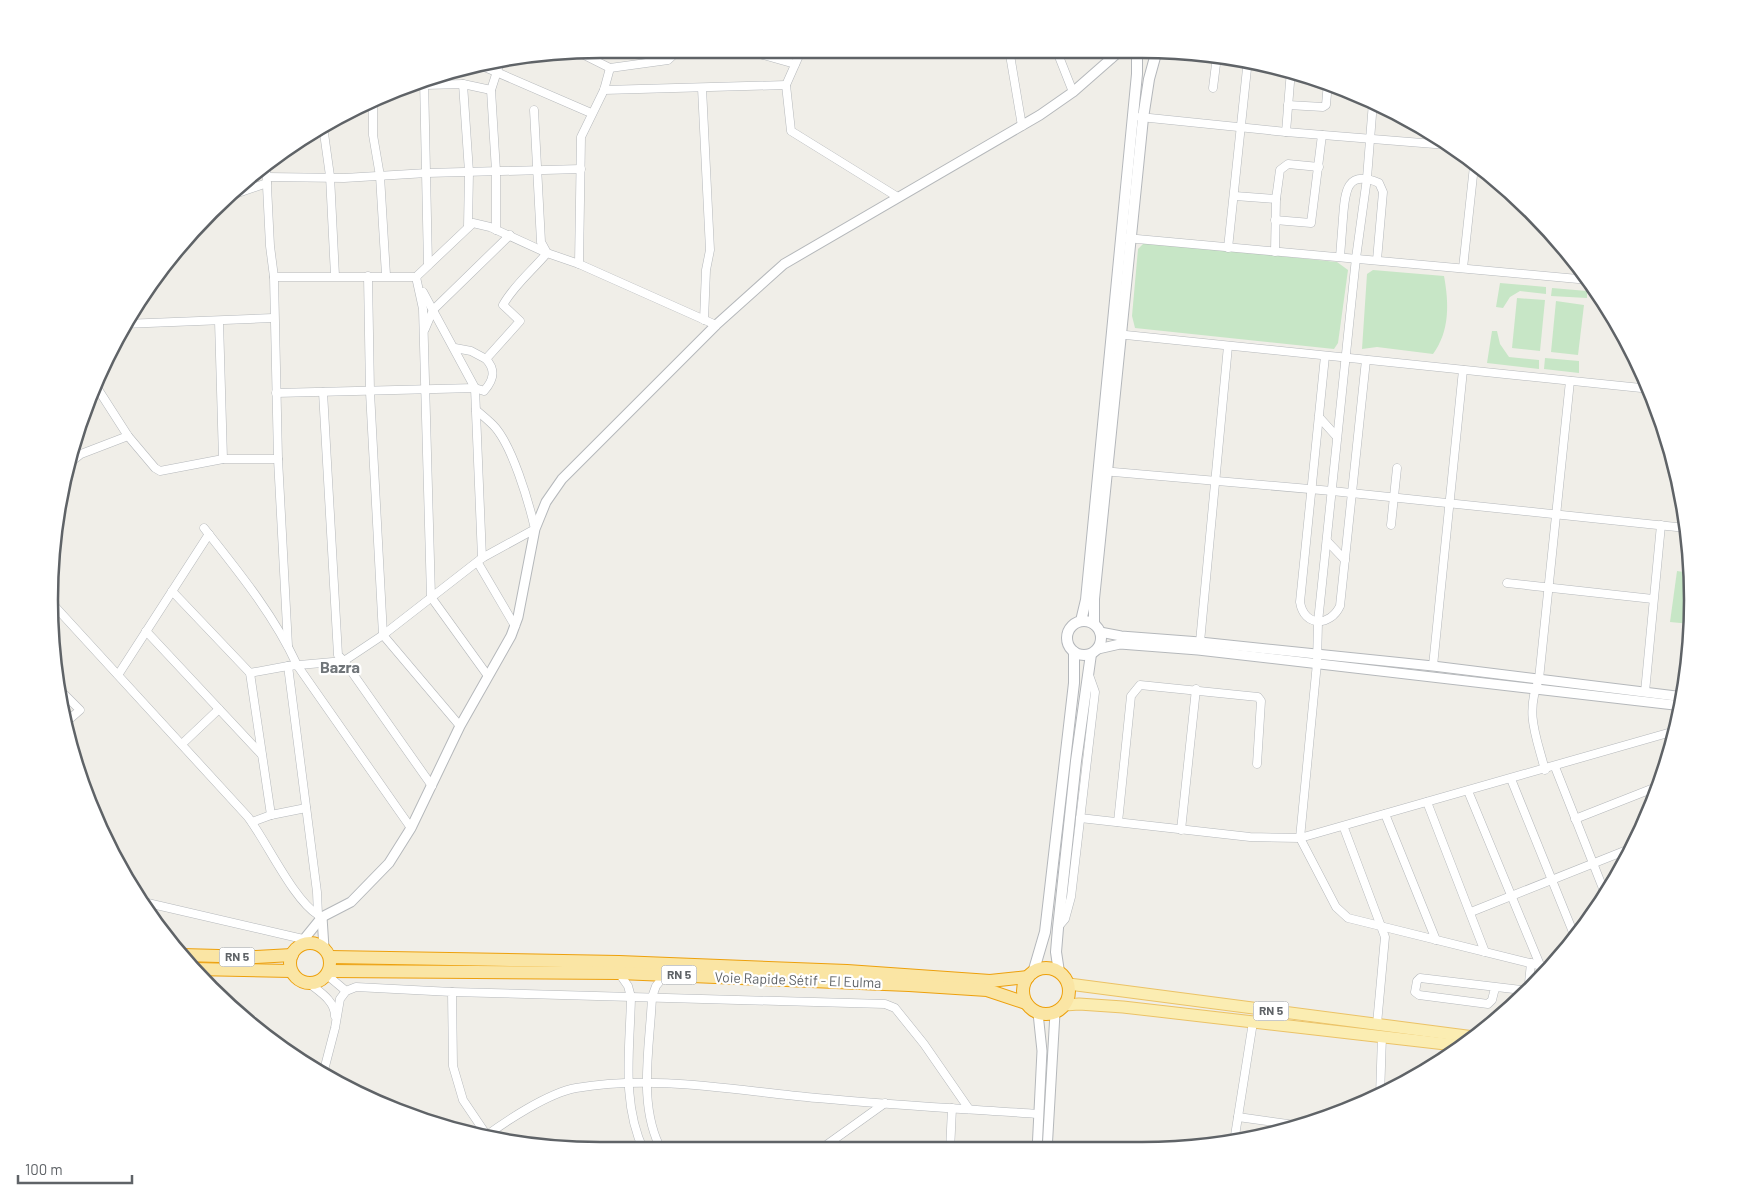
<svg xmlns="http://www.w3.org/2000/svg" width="1742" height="1200" font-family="Barlow,sans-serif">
<rect width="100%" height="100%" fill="#f0eee8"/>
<g fill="#c7e6c6">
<polygon points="1145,242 1337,262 1348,270 1338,343 1334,349 1135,328 1132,316 1138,249"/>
<path d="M 1373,270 L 1444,276 C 1449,303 1450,331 1433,354 L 1377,347 L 1362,349 L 1367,274 Z"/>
<polygon points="1500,283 1546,287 1546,294 1520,291 1510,297 1503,308 1496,307"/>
<polygon points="1552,288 1587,291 1587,298 1551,296"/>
<polygon points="1517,298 1545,300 1540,351 1512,348"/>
<polygon points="1556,301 1584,305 1578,355 1551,352"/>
<polygon points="1492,331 1497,331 1500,344 1509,357 1539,360 1539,369 1487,363"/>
<polygon points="1545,358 1579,361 1579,373 1544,369"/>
<polygon points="1677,571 1691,573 1693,600 1691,624 1670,622"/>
</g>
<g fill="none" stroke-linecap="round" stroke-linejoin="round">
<g stroke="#b5b8bb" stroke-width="9">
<g id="minor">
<polyline points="742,49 795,64"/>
<polyline points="802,49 786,85 791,131 896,196"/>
<polyline points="1009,49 1022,126"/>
<polyline points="1056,49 1073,92"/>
<polyline points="1107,49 1111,59"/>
<polyline points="578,52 610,68 668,60 680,49"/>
<polyline points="480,65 591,113"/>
<polyline points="424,79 428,265"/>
<polyline points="463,84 469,172 468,227"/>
<polyline points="425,85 463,84 491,90"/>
<polyline points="702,88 710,250 706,270 704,320"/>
<polyline points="1213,88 1217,56"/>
<polyline points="604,90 786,85"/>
<polyline points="373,99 373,135 380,176 386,275"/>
<polyline points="1373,102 1367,178 1356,258 1318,622 1317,663 1300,838 1336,907 1348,918 1550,968"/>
<polyline points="1288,105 1323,107 1326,105 1328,82"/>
<polyline points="534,110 541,242 547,253 579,264 716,325"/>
<polyline points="1140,117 1286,132 1447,145"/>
<polyline points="323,126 330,176 335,276"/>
<polyline points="1286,132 1291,70"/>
<polyline points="266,166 270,246 274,277 278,459 288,646"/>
<polyline points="267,177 344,178 427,173 581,169"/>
<polyline points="235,194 267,183"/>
<polyline points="1235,196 1276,199"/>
<polyline points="1275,220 1311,223 1322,135"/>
<polyline points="496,230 496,171 491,90 500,62"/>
<polyline points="1126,238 1589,280"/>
<polyline points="1228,248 1248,59"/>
<polyline points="1275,252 1276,199 1280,170 1288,164 1319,167"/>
<path d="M 1340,257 C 1341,244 1342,231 1343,218 C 1345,192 1346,169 1379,183 L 1383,192 L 1377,260"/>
<polyline points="579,264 581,137 604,90 610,68"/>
<polyline points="1463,268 1474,166"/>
<polyline points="368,276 370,392 383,635 460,726"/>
<polyline points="274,277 416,277 423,309 431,597 488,676"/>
<path d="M 416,277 L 473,223 L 490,227 L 547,253 C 532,271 514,285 503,305 L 520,321 L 486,359 C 496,370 494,380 484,391 L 475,388 L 423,292"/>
<polyline points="219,321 223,459"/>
<polyline points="123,324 273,318"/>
<polyline points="425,329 433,310 510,235"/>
<polyline points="1116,334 1651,389"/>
<polyline points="455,348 471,351 486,359"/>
<path d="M 1325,356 L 1300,602 C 1304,627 1330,627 1340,606 L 1366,360"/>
<polyline points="94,383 128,436 155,468 160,471 223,459 278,459"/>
<polyline points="323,392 338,655 344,661 432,786"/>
<polyline points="276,393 475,388 482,558"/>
<polyline points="1319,417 1337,437"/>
<polyline points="71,462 81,454 128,436"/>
<polyline points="1102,471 1332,491 1686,528"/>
<polyline points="1391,525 1397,468"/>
<path d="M 204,528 C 238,571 274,615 297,665 L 411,828"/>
<polyline points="1327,541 1345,560"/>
<polyline points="478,563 515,626"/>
<polyline points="1507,583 1653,599"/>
<polyline points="172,591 250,673 271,815"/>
<path d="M 49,600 L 248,817 C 268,844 293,899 318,915"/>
<polyline points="146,631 262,755"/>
<polyline points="1200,642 1228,346"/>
<polyline points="288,666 317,892 318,915 320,916"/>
<polyline points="1433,666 1463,370"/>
<path d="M 250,673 L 288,666 L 344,661 L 383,635 L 482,558 L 535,529 C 529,503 512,444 493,425 C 488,420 482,415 476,410"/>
<polyline points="118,675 209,534"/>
<polyline points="57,687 80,710 65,723"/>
<polyline points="1645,692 1661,525"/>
<polyline points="182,744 219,709"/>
<polyline points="1555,767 1606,896"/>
<path d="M 1545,770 C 1536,735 1525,714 1539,679 L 1570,381"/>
<polyline points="1511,779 1575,937"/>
<polyline points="86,787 87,787"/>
<polyline points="1468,791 1540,965"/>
<polyline points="1427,802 1485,952"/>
<polyline points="1385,814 1436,940"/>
<polyline points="1080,818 1250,837 1300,838 1675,731"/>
<polyline points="1575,819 1659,786"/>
<polyline points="252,822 271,815 306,808"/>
<polyline points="1118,822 1131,696 1140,685 1258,697 1261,701 1257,764"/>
<polyline points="1344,828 1385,937 1377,1024"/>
<polyline points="1181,830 1196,689"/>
<polyline points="139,901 303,939"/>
<polyline points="1471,912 1632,848"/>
<polyline points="1059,926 1065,919 1071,897 1095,692 1089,675"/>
<path d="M 619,973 L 628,986 L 631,997 C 630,1049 621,1103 644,1151"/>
<polyline points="327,975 346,991"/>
<path d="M 310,984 C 320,992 335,1001 335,1016"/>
<polyline points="1495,988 1492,1000 1488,1004 1419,995 1415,992 1417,981 1420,978 1530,991"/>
<polyline points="452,992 885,1004 895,1008 924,1044 969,1109"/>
<polyline points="1528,993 1531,963"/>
<polyline points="1448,1058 1450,1044"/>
<polyline points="323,1074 335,1028 340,999 346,991 356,987 452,992 453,1066 463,1100 490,1140"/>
<polyline points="1380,1096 1382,1036"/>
<polyline points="1238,1117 1295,1125"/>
<path d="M 483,1138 C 506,1121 548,1093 576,1088 C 656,1074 737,1091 817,1098 C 891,1105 965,1109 1039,1114"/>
<polyline points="1234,1142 1253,1022"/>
<path d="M 662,1151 C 637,1106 650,1047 652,997 L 656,986 L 665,975"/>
<polyline points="818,1151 885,1103"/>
<polyline points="950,1151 952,1108"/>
</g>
</g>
<g stroke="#b5b8bb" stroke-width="11">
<g id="tertiary">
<polyline points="1100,632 1121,636 1200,642 1433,666 1684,697"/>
<polyline points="1098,649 1120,644 1198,650 1683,706"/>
<polyline points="322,917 324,948"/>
<polyline points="296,949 322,917 351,902 389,863 411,828 460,726 511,636 518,617 535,529 546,502 562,479 716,325 784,264 1040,115 1073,92 1122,49"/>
<polyline points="1037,1151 1042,1051 1038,1013"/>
<polyline points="1047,1151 1055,1013"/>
</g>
</g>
<g stroke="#b4b7bb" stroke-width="12">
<g id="secondary">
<circle cx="1084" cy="638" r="17"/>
<polyline points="1081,621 1086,600 1137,74 1137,49"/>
<polyline points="1094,624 1094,599 1143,118 1149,79 1157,50"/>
<polyline points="1059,972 1056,952 1058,928 1076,761 1091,654"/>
<polyline points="1033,973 1045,932 1074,683 1074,652"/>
</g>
</g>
<g stroke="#ebc266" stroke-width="13">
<g id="primary">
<polyline points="1069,984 1474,1037"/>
<polyline points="1065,1005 1079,1004 1123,1007 1463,1046"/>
</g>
</g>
<g stroke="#eda00c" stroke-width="14">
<g id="trunk">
<circle cx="310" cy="963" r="20"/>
<polyline points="182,955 256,957 292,955"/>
<polyline points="330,957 619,962 847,971 990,981 1028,977"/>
<circle cx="1046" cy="991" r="23"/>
<polyline points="193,969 291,971"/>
<polyline points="329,971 619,973 909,985 987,990 1026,1003"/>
</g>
</g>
<use href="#minor" stroke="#fff" stroke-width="8"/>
<use href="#tertiary" stroke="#fff" stroke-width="9"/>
<use href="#secondary" stroke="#fff" stroke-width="10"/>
<use href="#primary" stroke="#fbedb2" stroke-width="11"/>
<use href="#trunk" stroke="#fae5a4" stroke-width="12"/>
</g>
<g text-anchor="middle" stroke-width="4.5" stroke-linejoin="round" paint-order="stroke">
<g fill="#fff" stroke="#8f9295" stroke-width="1">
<rect x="219.5" y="947.5" width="35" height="19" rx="4"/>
<rect x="661.5" y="965.5" width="35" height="19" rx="4"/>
<rect x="1253.5" y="1001.5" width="35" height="19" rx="4"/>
</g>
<g font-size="12" font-weight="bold" fill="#5f6367">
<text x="237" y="961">RN 5</text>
<text x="679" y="979">RN 5</text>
<text x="1271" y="1015">RN 5</text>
</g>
<g font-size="14" fill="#5f6367" stroke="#fff">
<text transform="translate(798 980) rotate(2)" y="5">Voie Rapide Sétif - El Eulma</text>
</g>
<g font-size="16" font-weight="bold" fill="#707579" stroke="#fff">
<text x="340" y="673">Bazra</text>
</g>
</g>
<path d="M0 0H1742V1200H0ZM600 58H1142A542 542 0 0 1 1684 600V600A542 542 0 0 1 1142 1142H600A542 542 0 0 1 58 600V600A542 542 0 0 1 600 58Z" fill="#fff" fill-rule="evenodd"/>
<path fill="none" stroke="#5f6367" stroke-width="2.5" d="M600 58H1142A542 542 0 0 1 1684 600V600A542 542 0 0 1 1142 1142H600A542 542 0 0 1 58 600V600A542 542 0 0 1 600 58Z"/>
<path d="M18 1175v8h114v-8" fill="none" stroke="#5f6367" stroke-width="2.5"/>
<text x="25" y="1175" font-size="15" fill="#5f6367" stroke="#ffffff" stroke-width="4" paint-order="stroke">100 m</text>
</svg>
